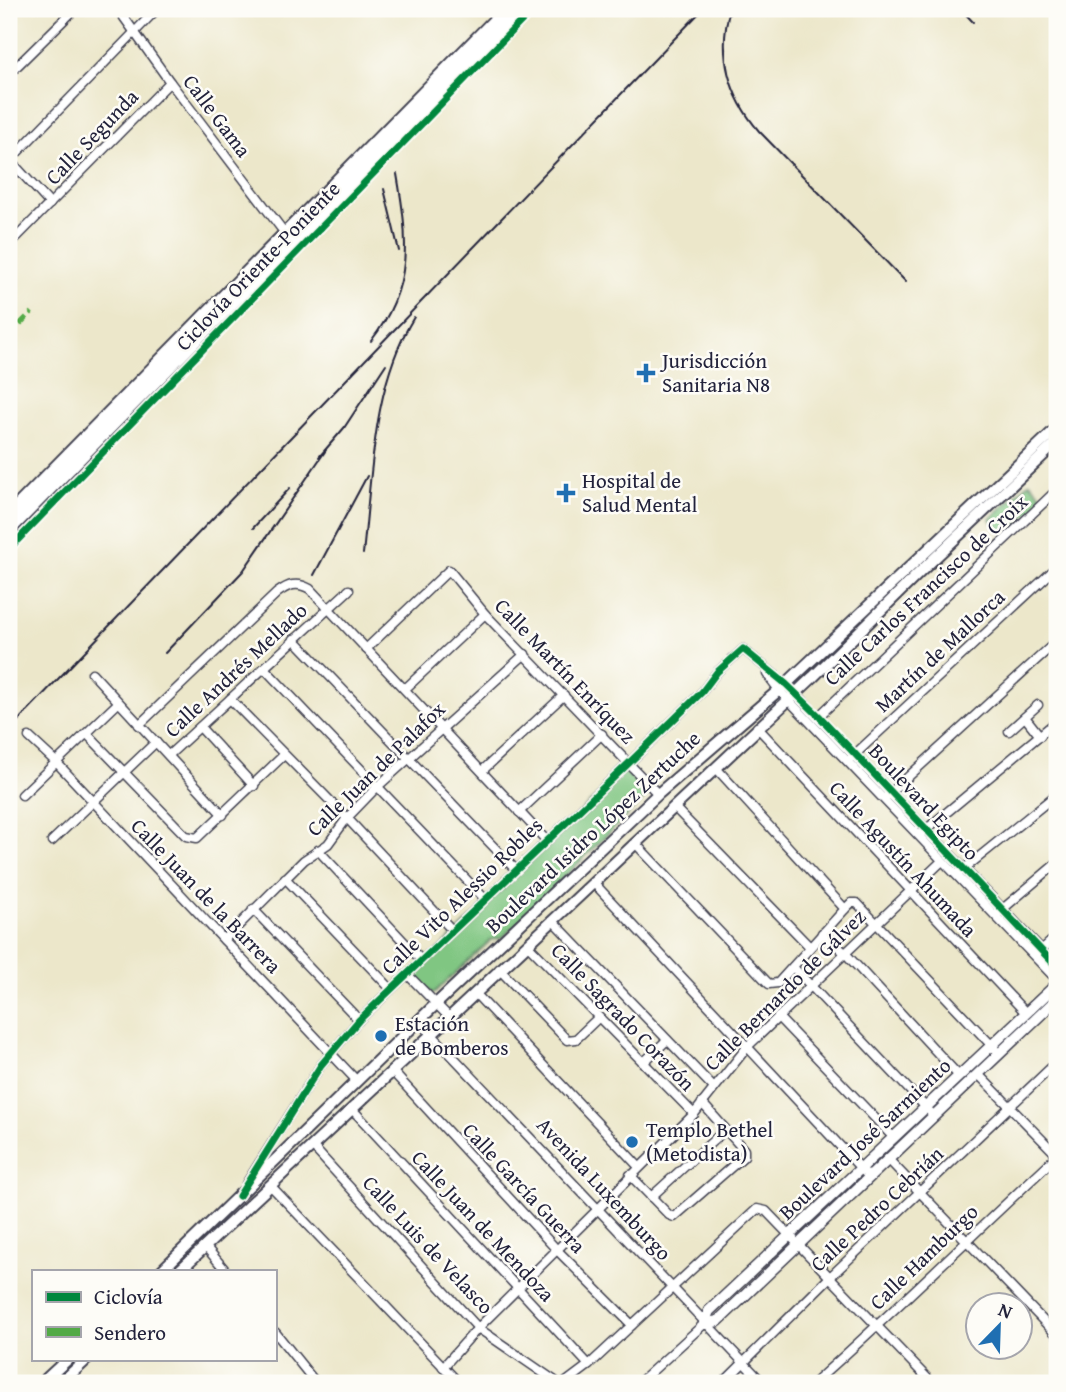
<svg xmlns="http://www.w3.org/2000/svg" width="1066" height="1392" font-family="'Gentium Book Plus',serif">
<rect width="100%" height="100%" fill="#fdfcf7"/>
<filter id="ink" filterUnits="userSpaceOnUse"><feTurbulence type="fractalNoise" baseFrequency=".0143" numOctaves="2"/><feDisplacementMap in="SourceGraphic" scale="14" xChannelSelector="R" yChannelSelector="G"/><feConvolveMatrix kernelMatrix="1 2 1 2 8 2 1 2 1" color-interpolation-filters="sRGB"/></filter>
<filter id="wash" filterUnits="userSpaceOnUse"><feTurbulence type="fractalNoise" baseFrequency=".00686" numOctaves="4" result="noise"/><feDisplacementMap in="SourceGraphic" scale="28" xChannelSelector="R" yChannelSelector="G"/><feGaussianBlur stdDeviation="1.57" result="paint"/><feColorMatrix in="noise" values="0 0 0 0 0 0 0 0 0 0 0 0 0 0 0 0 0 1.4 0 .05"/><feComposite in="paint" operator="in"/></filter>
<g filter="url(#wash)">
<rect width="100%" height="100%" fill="#ece7ca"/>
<g fill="#80c682" stroke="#51745e" stroke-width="2">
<polygon points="1030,482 1045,499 1005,535 990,519"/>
<polygon points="624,770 648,795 502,938 491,940 433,994 413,975"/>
</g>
</g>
<g filter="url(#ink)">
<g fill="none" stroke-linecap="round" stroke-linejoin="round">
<g stroke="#404050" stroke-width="11">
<g id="minor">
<polyline points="118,9 170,82 287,236"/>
<polyline points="9,74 75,9"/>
<polyline points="9,159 50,204"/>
<polyline points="10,160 157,9"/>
<polyline points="9,245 170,82"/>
<polyline points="294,639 515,869"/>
<polyline points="366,649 449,570 485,614 658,794"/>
<polyline points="264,668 485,899"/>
<polyline points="92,673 223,815"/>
<polyline points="767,674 779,690 1057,980"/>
<polyline points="405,689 485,614"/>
<polyline points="230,699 347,818 452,930"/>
<polyline points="819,716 1057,490"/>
<polyline points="1025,717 1040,736"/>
<path d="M 139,725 L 277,593 C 288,585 297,581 310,589 L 546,840"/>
<polyline points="200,727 254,786"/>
<polyline points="757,727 1026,1013"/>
<polyline points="1009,731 1038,705"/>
<polyline points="87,734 186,836 197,838 284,755"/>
<polyline points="29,737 56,762 357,1081"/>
<polyline points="169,755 349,590"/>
<polyline points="852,757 1057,567"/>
<polyline points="716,768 845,909"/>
<polyline points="482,771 564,695"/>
<polyline points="22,795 118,703"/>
<polyline points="886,797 1057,641"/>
<polyline points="674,807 809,946"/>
<polyline points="519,812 602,734"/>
<polyline points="923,832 1057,721"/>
<polyline points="52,841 156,742"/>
<polyline points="635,843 769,984 778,983 845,909 851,903 857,903 995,1049"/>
<polyline points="318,850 421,960"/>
<polyline points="959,873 1057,794"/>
<polyline points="285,878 391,989"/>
<polyline points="593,882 869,1177"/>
<polyline points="253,909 359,1020"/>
<polyline points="998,913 1057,863"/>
<polyline points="553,921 713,1087"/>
<polyline points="822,933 845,953 959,1076"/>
<polyline points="224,940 304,860 328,844 347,818 376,788 525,654"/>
<polyline points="527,944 694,1114"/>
<polyline points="1037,954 1057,936"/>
<polyline points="793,967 934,1116"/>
<polyline points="499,969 567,1040 576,1039 598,1018"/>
<polyline points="407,974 449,1017"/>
<polyline points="475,993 639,1167"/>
<polyline points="778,1017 894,1138"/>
<polyline points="419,1021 763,1383"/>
<polyline points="643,1063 667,1040"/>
<polyline points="392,1071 557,1250 632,1325"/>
<polyline points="978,1074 1057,1155"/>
<polyline points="352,1109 589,1365"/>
<polyline points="313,1147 478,1328 558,1383"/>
<polyline points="888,1159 1057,1335"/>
<polyline points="630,1175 669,1215 674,1217 744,1156 744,1150 702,1103"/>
<polyline points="246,1184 321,1065 359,1020 629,763 702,692 717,672 743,649 786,684"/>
<polyline points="271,1186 459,1383"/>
<polyline points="651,1197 725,1130"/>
<polyline points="205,1246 226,1271"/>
<polyline points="275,1332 316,1383"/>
<polyline points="443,1367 478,1328 694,1114 748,1046 942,861"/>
<polyline points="565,1383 589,1365 757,1209 766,1211 932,1383"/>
<polyline points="639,1383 704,1324"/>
<polyline points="723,1383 830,1277 1057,1062"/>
<path d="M 814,1383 C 897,1309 976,1231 1057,1156"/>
<polyline points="1050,1383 1057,1376"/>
</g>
</g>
<g stroke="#404050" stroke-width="13">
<g id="tertiary">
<polyline points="786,684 1057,967"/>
<polyline points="704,1324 709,1311 1057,984"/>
<polyline points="704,1324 718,1321 1057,999"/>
</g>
</g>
<g stroke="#404050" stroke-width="14">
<g id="secondary">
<polyline points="161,1271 436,1004 658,794 786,684 1057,428"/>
<polyline points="179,1271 813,677 921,571 1057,442"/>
<polyline points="42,1383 68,1359"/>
<polyline points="61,1383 87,1359"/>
</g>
</g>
<g stroke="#404050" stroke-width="16">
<g id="primary">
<polyline points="9,515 506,9"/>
<polyline points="9,530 521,9"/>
</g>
</g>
<use href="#minor" stroke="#fff" stroke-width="8"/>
<use href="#tertiary" stroke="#fff" stroke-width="10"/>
<use href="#secondary" stroke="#fff" stroke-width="10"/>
<use href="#primary" stroke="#fff" stroke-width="12"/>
<g stroke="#22223b" stroke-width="2">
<path d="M 730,9 C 717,54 729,96 759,131 L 906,282"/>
<polyline points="961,9 973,22"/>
<polyline points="384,189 399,251"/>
<path d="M 371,341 C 414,286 408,238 397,174"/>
<polyline points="319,457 344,428 386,364"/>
<polyline points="253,528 290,488"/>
<path d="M 363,554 C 372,475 372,386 414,317"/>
<polyline points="314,575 367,476"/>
<polyline points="165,653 243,571 326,450"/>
<polyline points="9,730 703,9"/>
</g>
<polyline stroke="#53aa46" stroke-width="5" stroke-dasharray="10 5" stroke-linecap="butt" points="9,335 32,312"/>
<g stroke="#fdfcf7" stroke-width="11">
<g id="cycleway">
<polyline points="9,549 533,9"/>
<polyline points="239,1196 321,1065 359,1020 629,763 702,692 717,672 743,649 786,684 819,716 1057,967"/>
</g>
</g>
<use href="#cycleway" stroke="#00873e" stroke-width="7"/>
</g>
</g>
<g fill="#1f6fb2" stroke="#fdfcf7" stroke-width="2.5">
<path d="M642.5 362.5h7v7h7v7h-7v7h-7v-7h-7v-7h7z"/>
<path d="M562.5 482.5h7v7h7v7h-7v7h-7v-7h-7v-7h7z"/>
<circle cx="381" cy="1036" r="7"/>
<circle cx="632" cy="1142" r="7"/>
</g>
<g text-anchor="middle" stroke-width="5" stroke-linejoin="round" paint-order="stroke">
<g font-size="21" fill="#22223b" stroke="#fdfcf7">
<text transform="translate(217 116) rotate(53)" y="7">Calle Gama</text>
<text transform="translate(92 137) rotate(-46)" y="7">Calle Segunda</text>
<text transform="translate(258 266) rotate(-46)" y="7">Ciclovía Oriente-Poniente</text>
<text transform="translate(926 590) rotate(-43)" y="7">Calle Carlos Francisco de Croix</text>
<text transform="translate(940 651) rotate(-43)" y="7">Martín de Mallorca</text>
<text transform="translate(236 670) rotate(-43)" y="7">Calle Andrés Mellado</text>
<text transform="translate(565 671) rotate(46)" y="7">Calle Martín Enríquez</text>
<text transform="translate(376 769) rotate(-44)" y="7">Calle Juan de Palafox</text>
<text transform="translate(924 802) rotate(47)" y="7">Boulevard Egipto</text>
<text transform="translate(593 832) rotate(-43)" y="7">Boulevard Isidro López Zertuche</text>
<text transform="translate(903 859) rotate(47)" y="7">Calle Agustín Ahumada</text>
<text transform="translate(206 896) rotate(46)" y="7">Calle Juan de la Barrera</text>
<text transform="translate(462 896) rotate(-44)" y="7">Calle Vito Alessio Robles</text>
<text transform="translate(785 990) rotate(-45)" y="7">Calle Bernardo de Gálvez</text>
<text transform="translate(623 1017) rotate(46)" y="7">Calle Sagrado Corazón</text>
<text transform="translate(865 1139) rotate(-43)" y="7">Boulevard José Sarmiento</text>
<text transform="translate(524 1188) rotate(47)" y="7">Calle García Guerra</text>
<text transform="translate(604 1189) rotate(47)" y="7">Avenida Luxemburgo</text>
<text transform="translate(877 1209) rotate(-43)" y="7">Calle Pedro Cebrián</text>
<text transform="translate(483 1226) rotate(47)" y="7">Calle Juan de Mendoza</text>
<text transform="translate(428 1245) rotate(47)" y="7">Calle Luis de Velasco</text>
<text transform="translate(924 1257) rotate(-44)" y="7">Calle Hamburgo</text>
</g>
<g font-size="21" fill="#22223b" stroke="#fdfcf7" text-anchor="start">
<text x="662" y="368">Jurisdicción<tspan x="662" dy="24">Sanitaria N8</tspan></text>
<text x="582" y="488">Hospital de<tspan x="582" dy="24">Salud Mental</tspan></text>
<text x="395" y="1031">Estación<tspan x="395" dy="24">de Bomberos</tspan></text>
<text x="646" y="1137">Templo Bethel<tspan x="646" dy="24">(Metodista)</tspan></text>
</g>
</g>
<rect width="1066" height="1392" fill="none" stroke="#fdfcf7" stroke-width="35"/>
<rect x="32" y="1270" width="245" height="91" fill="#fdfcf7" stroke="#a5a5ac" stroke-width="2"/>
<rect x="46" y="1292" width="35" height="10" fill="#00873e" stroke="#a5a5ac" stroke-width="2"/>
<text x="94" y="1304" font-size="21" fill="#22223b">Ciclovía</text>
<rect x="46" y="1327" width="35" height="10" fill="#53aa46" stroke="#a5a5ac" stroke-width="2"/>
<text x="94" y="1340" font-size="21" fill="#22223b">Sendero</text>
<g transform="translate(999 1326) rotate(23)"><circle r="33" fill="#fdfcf7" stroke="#a5a5ac" stroke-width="2"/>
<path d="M0-5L12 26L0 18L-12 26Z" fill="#1f6fb2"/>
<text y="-10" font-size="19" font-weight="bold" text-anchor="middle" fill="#22223b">N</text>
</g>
</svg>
